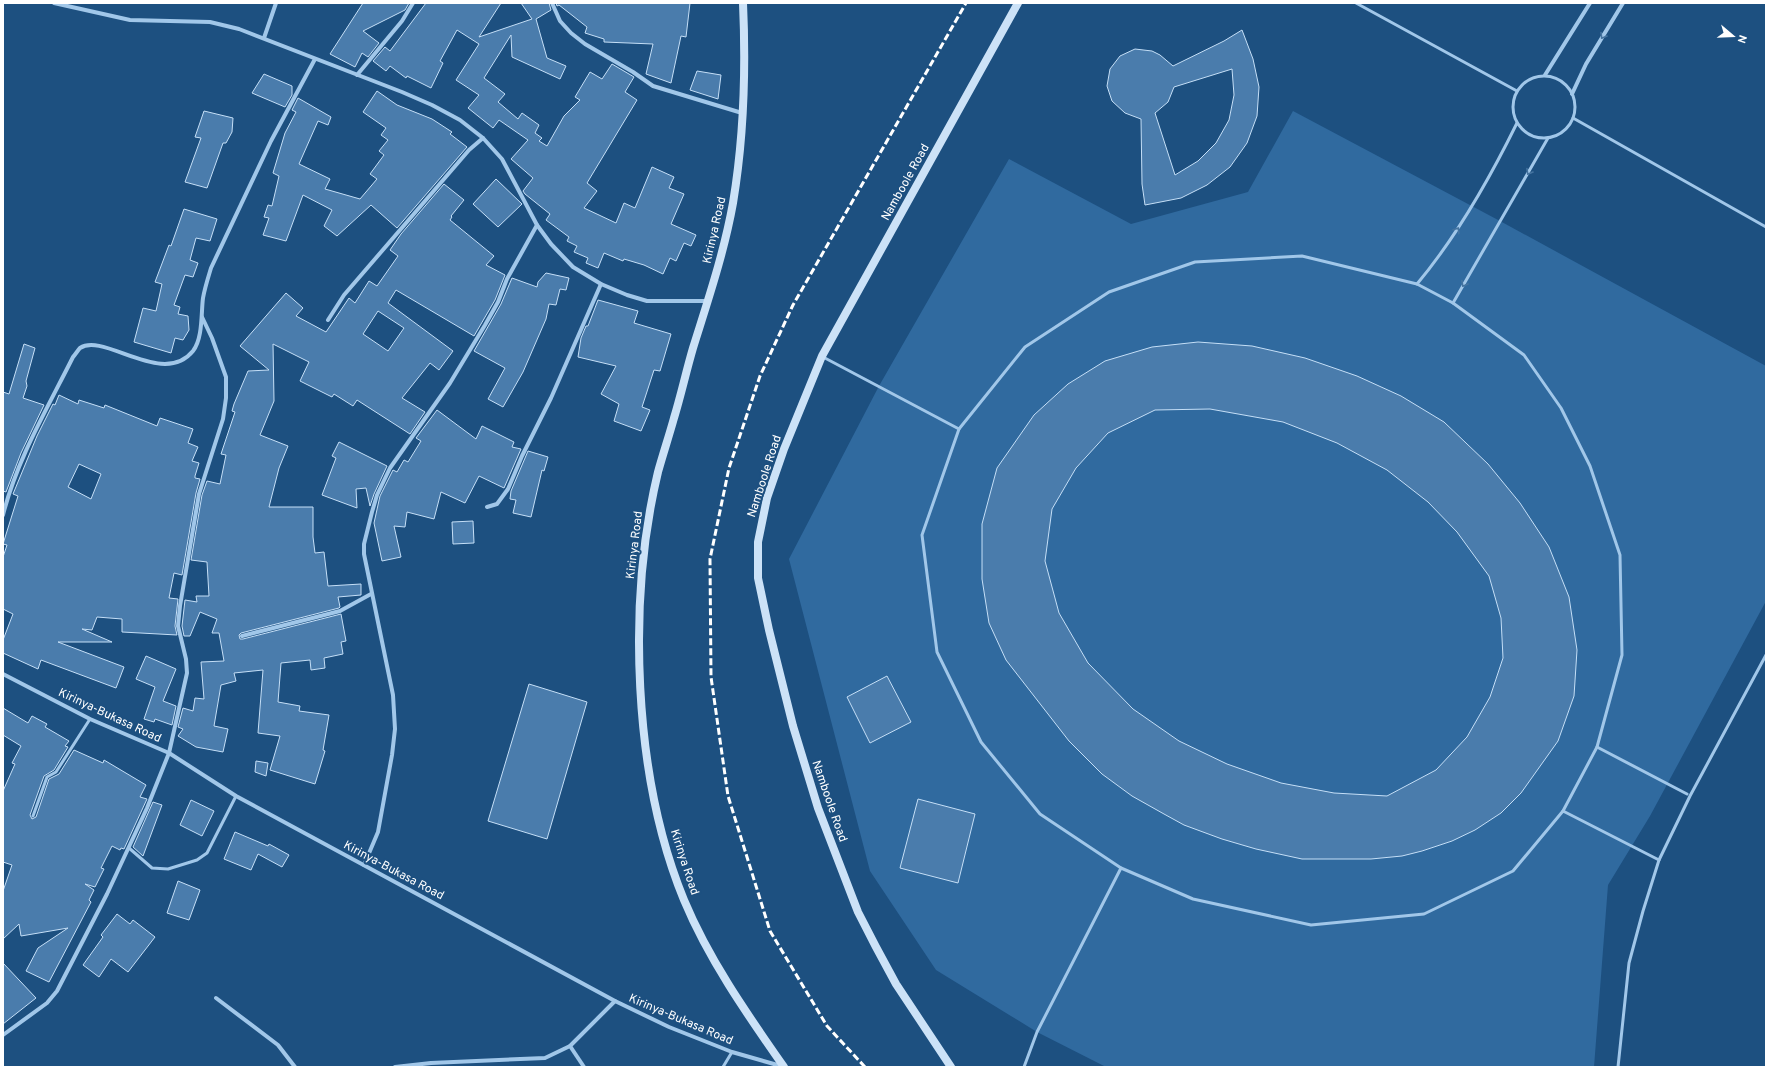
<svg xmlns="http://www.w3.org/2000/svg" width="1769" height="1070" font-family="Overpass,sans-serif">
<rect width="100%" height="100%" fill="#1d5080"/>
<polygon fill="#306a9f" points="1293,111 1500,221 1766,366 1766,601 1650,816 1608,885 1594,1067 1106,1067 1037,1032 936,970 870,871 789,559 879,386 1009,159 1131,224 1248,192"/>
<g fill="#4a7cac" stroke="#c5dff7" fill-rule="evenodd">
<polygon points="363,3 409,3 405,10 363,31 379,43 368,57 362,53 355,67 330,54"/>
<polygon points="426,3 501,3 479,37 532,19 521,3 549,3 551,10 536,19 547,58 566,66 560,79 512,57 511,35 484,78 505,94 498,102 518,119 522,113 539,125 535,133 542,138 539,141 547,146 564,116 580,100 575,97 590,72 602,79 612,64 634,77 625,92 637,100 587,183 597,191 584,208 616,223 624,203 635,208 652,167 674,177 669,188 684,194 671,224 696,235 691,246 684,243 676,261 670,258 663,274 644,265 624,259 623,261 604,253 598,268 586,263 588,258 574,252 577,246 567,241 569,237 546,220 550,214 525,194 523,191 533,178 511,159 528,140 499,120 493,128 468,108 479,95 456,80 479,44 457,30 440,61 443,63 431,88 407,76 406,78 390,66 386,71 373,61 385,47 390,51"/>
<polygon points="556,3 690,3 686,37 681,36 671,83 646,74 653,44 604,42 604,39 585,33 587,27 559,5 557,6"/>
<path d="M 1242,30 L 1253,59 L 1259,87 L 1257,116 L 1247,143 L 1230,167 L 1207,185 L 1181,198 L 1145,205 L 1142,184 L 1141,119 L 1125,113 L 1112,101 L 1107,86 L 1110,69 L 1120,56 L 1135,49 L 1152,51 L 1160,55 L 1173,66 L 1224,41 ZM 1232,69 L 1234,95 L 1229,120 L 1216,143 L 1198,161 L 1175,175 L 1155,113 L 1168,102 L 1174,87 Z"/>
<polygon points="697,71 721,75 718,99 690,90"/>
<polygon points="264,74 292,86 292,95 285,107 252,93"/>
<polygon points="377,91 397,105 432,119 452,132 450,134 467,147 397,228 371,205 337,236 324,226 332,210 303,195 286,241 263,235 269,218 264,217 268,205 272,206 279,176 273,173 285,133 296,112 292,110 298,98 331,117 328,125 318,121 299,164 330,179 325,189 360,199 377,179 370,174 384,155 379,151 388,140 381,135 386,128 363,112"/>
<polygon points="204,111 233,118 232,132 226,143 223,143 207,188 185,182 201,138 195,137"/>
<polygon points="496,179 522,204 498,227 473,204"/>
<path d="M 444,184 L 464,200 L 451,216 L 452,217 L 450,220 L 494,256 L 486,265 L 505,275 L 495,300 L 474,336 L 396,290 L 388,303 L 453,351 L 439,370 L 430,363 L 402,398 L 425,412 L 410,434 L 357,400 L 353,406 L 334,394 L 332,397 L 300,381 L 309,362 L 273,344 L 274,401 L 260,435 L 288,446 L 279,468 L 269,507 L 313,507 L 313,537 L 315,553 L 324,552 L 328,586 L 361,584 L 361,595 L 338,597 L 340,607 L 339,608 L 241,633 L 239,635 L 240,639 L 243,639 L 341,614 L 346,641 L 341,642 L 343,654 L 324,658 L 325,668 L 311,670 L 310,660 L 281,663 L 278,702 L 300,706 L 299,711 L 329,715 L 323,750 L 325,751 L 315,784 L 270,770 L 280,736 L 258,733 L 263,670 L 234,673 L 236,681 L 221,685 L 214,726 L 228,729 L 223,752 L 196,747 L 178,736 L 183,729 L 178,727 L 183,708 L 193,711 L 195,698 L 204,699 L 201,662 L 224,661 L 219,633 L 212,633 L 217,619 L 200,612 L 190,636 L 184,636 L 182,626 L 185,600 L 197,602 L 196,596 L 209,596 L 207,562 L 191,560 L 202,495 L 207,481 L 220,484 L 226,455 L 221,454 L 235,412 L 232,411 L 234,404 L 248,371 L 269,370 L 240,346 L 286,293 L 303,308 L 296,316 L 326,332 L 349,298 L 355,303 L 369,281 L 377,286 L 398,256 L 390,250 L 401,234 ZM 378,311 L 404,328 L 388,351 L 363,334 Z"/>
<polygon points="184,209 217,219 210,241 196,238 190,260 198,263 193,277 185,275 174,305 180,307 178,314 188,316 189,330 183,340 175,338 171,353 134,342 143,308 156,311 162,284 155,282 169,245 171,246"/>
<polygon points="546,273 569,278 566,290 560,289 556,305 549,304 546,319 523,372 503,407 488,399 505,368 474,351 501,304 512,278 537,287 538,282"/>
<polygon points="598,300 638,311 634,323 671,334 660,371 654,370 642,407 650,410 641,431 614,421 619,404 601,394 616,366 578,357 581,338 586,326 588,326"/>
<path d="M 1198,342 L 1252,346 L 1305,358 L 1357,376 L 1401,396 L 1444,422 L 1488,464 L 1520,503 L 1549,547 L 1569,597 L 1577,650 L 1574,696 L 1558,741 L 1521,793 L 1501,813 L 1475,830 L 1452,841 L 1422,851 L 1402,856 L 1371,859 L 1302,859 L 1256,849 L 1222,839 L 1184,825 L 1164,814 L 1132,796 L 1102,774 L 1069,741 L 1006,660 L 989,623 L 982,579 L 982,524 L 997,468 L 1034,415 L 1068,384 L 1105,361 L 1152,347 ZM 1210,409 L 1283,422 L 1337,443 L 1387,470 L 1428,502 L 1457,532 L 1489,576 L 1501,618 L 1503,658 L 1490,697 L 1467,737 L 1436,770 L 1387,796 L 1334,793 L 1281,783 L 1227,764 L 1179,741 L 1133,709 L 1088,663 L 1059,613 L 1045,561 L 1052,509 L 1076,468 L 1108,433 L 1155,410 Z"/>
<polygon points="24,344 35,348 26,381 27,386 23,398 44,405 21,453 6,492 3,491 3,392 9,394"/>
<path d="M 59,395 L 78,404 L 79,400 L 104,408 L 105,405 L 157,426 L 160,418 L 193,429 L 188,443 L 198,447 L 192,461 L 199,463 L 195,476 L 195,478 L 200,479 L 196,493 L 182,575 L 174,573 L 169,598 L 178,599 L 175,626 L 177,635 L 122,632 L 122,619 L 97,617 L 92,630 L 82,629 L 112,642 L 58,642 L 124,667 L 116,688 L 41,660 L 38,669 L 3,653 L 3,640 L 13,614 L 3,609 L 3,557 L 7,545 L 3,544 L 18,496 L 13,494 L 37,436 L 53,404 L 55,405 ZM 79,464 L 101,474 L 91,499 L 68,487 Z"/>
<polygon points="437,410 476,439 482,426 514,442 512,447 521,449 504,488 479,476 465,503 441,492 434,519 407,512 405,527 394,526 401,557 382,561 374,523 380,496 393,470 397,472 404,460 408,462 421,441 416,438"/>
<polygon points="339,442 387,466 374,494 370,506 366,488 356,489 357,508 322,495 336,458 332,456"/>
<polygon points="528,451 548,457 544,471 542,470 531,517 513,513 516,500 510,499 511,491"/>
<polygon points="473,521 474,543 453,544 452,522"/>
<polygon points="146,656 176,669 163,701 176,706 172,725 155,719 154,722 144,719 155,687 136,679"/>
<polygon points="887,676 911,722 870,743 847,697"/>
<polygon points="529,684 587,702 547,839 488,821"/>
<polygon points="3,708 28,723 32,716 47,724 45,727 69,741 65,746 68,747 54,770 44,776 30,815 32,819 36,817 49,779 59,774 74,750 103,763 104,760 146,785 140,797 147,799 124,849 121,848 120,850 112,846 101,868 104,869 95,887 85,884 94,890 89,900 91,902 49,982 26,971 38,948 68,928 21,936 19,924 3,939 3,891 12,865 3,862 3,791 15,764 12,763 21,746 3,735"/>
<polygon points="256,761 268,763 266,776 255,772"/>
<polygon points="918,799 975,814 958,883 900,868"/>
<polygon points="191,800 214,811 202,836 180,825"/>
<polygon points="153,802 162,805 143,856 133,847"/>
<polygon points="235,832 268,846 269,844 289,855 282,867 258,854 251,870 224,859"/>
<polygon points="178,881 200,890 189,920 167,913"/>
<polygon points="117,914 130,924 133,920 155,937 128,972 111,959 99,977 83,965 103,937 101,935"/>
<polygon points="3,963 36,998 3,1024"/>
</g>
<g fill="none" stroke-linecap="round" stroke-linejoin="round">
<g stroke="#a1c7e9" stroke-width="3">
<polyline points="1356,3 1517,91"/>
<circle cx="1544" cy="107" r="31"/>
<polyline points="1573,118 1766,227"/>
<path d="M 1417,284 C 1458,235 1489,180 1517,123"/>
<polyline points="1453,303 1548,138"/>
<polyline points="823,357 959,429"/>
<polyline points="1563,811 1597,747"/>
<polyline points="33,816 47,777 56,772 90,719"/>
<polyline points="129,848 152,868 168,869 197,860 207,853 236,796"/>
<polyline points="1659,860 1563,811 1513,871 1424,914 1311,925 1193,899 1121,868 1040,814 981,742 937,652 922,535 959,429 1025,347 1109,292 1195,262 1302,256 1417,284 1453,303 1524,355 1561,408 1590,466 1620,555 1622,655 1597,747 1687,794"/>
<polyline points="723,1067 732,1052"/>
<polyline points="1024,1067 1037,1032 1121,868"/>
<polyline points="1618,1067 1629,963 1643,911 1659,860 1690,796 1766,655"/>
</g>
<g stroke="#a1c7e9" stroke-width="4">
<polyline points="54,3 130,20 210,22 239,29 402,92 432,105 460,120 483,138 502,159 537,225 551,244 573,267 601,284 627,295 647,301 708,301"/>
<polyline points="552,3 560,21 571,33 585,44 633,72 653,86 742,113"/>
<polyline points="264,38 276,3"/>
<polyline points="357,75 402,21 413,3"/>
<polyline points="1545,75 1590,3"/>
<polyline points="1572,94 1586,64 1623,3"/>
<polyline points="328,320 344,295 469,150 483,138"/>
<polyline points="487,507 497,504 508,489 522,456 551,398 601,284"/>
<path d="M 3,515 C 17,459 47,409 73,357 C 75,355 78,350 80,348 C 104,332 163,388 193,351 C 203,338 201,313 203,298 C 205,287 208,278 211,268 L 271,141 L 315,59"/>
<polyline points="242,636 340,611 371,594"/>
<polyline points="3,674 90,719 169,753 236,796 615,1001 669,1027 732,1052 781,1066"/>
<polyline points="364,865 378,832 392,755 395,729 393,695 364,554 364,544 372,512 377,495 390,468 450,383 485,325 498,302 507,279 537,225"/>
<polyline points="216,998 278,1045 295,1067"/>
<polyline points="3,1035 47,1003 57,991 107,894 147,808 169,753 187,673 186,659 178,626 180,606 199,494 223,419 226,398 226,377 212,338 202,317"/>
<polyline points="570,1046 584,1067"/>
<polyline points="395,1067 431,1063 545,1058 570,1046 615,1001"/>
</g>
<g stroke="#cce2f7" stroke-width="8">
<path d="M 743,3 C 746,70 744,137 733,203 C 724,253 708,300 693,348 C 686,372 681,395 674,418 C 669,436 663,454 658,472 C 627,601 633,776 684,900 C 709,960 747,1014 784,1067"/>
<polyline points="951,1067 896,984 876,947 858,912 818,808 793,726 769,630 758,578 758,542 767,498 784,449 822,356 1018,3"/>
</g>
<polyline stroke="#fff" stroke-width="3" stroke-dasharray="7 3" stroke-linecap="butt" points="865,1067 827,1026 770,931 728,796 711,677 710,559 729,468 760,376 793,305 966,3"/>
</g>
<defs><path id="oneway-chevron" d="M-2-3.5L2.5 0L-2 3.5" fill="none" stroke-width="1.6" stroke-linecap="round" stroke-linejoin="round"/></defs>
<g stroke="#4574a0">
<use href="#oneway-chevron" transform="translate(1603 36) rotate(121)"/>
<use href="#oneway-chevron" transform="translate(1529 172) rotate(120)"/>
<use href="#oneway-chevron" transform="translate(1457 230) rotate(-57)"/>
<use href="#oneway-chevron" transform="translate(1464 284) rotate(119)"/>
</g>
<g text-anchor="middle" stroke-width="4" stroke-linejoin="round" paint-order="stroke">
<g font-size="12" fill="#fff" stroke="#1d5080">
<text transform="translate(905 182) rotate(-61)" y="4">Namboole Road</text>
<text transform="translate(714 230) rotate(-77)" y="4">Kirinya Road</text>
<text transform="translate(764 476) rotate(-72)" y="4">Namboole Road</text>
<text transform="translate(634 545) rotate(-83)" y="4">Kirinya Road</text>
<text transform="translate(110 715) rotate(25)" y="4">Kirinya-Bukasa Road</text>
<text transform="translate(830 801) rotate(71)" y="4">Namboole Road</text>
<text transform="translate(685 862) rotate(72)" y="4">Kirinya Road</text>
<text transform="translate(394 870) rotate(28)" y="4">Kirinya-Bukasa Road</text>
<text transform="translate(681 1019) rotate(23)" y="4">Kirinya-Bukasa Road</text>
</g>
</g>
<rect width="1769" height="1070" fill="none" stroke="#ffffff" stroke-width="8"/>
<g transform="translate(1733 36) rotate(109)" stroke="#1d5080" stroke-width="3" paint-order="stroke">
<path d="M0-3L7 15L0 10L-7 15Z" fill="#ffffff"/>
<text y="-6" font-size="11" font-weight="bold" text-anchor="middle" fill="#ffffff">N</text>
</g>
</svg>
